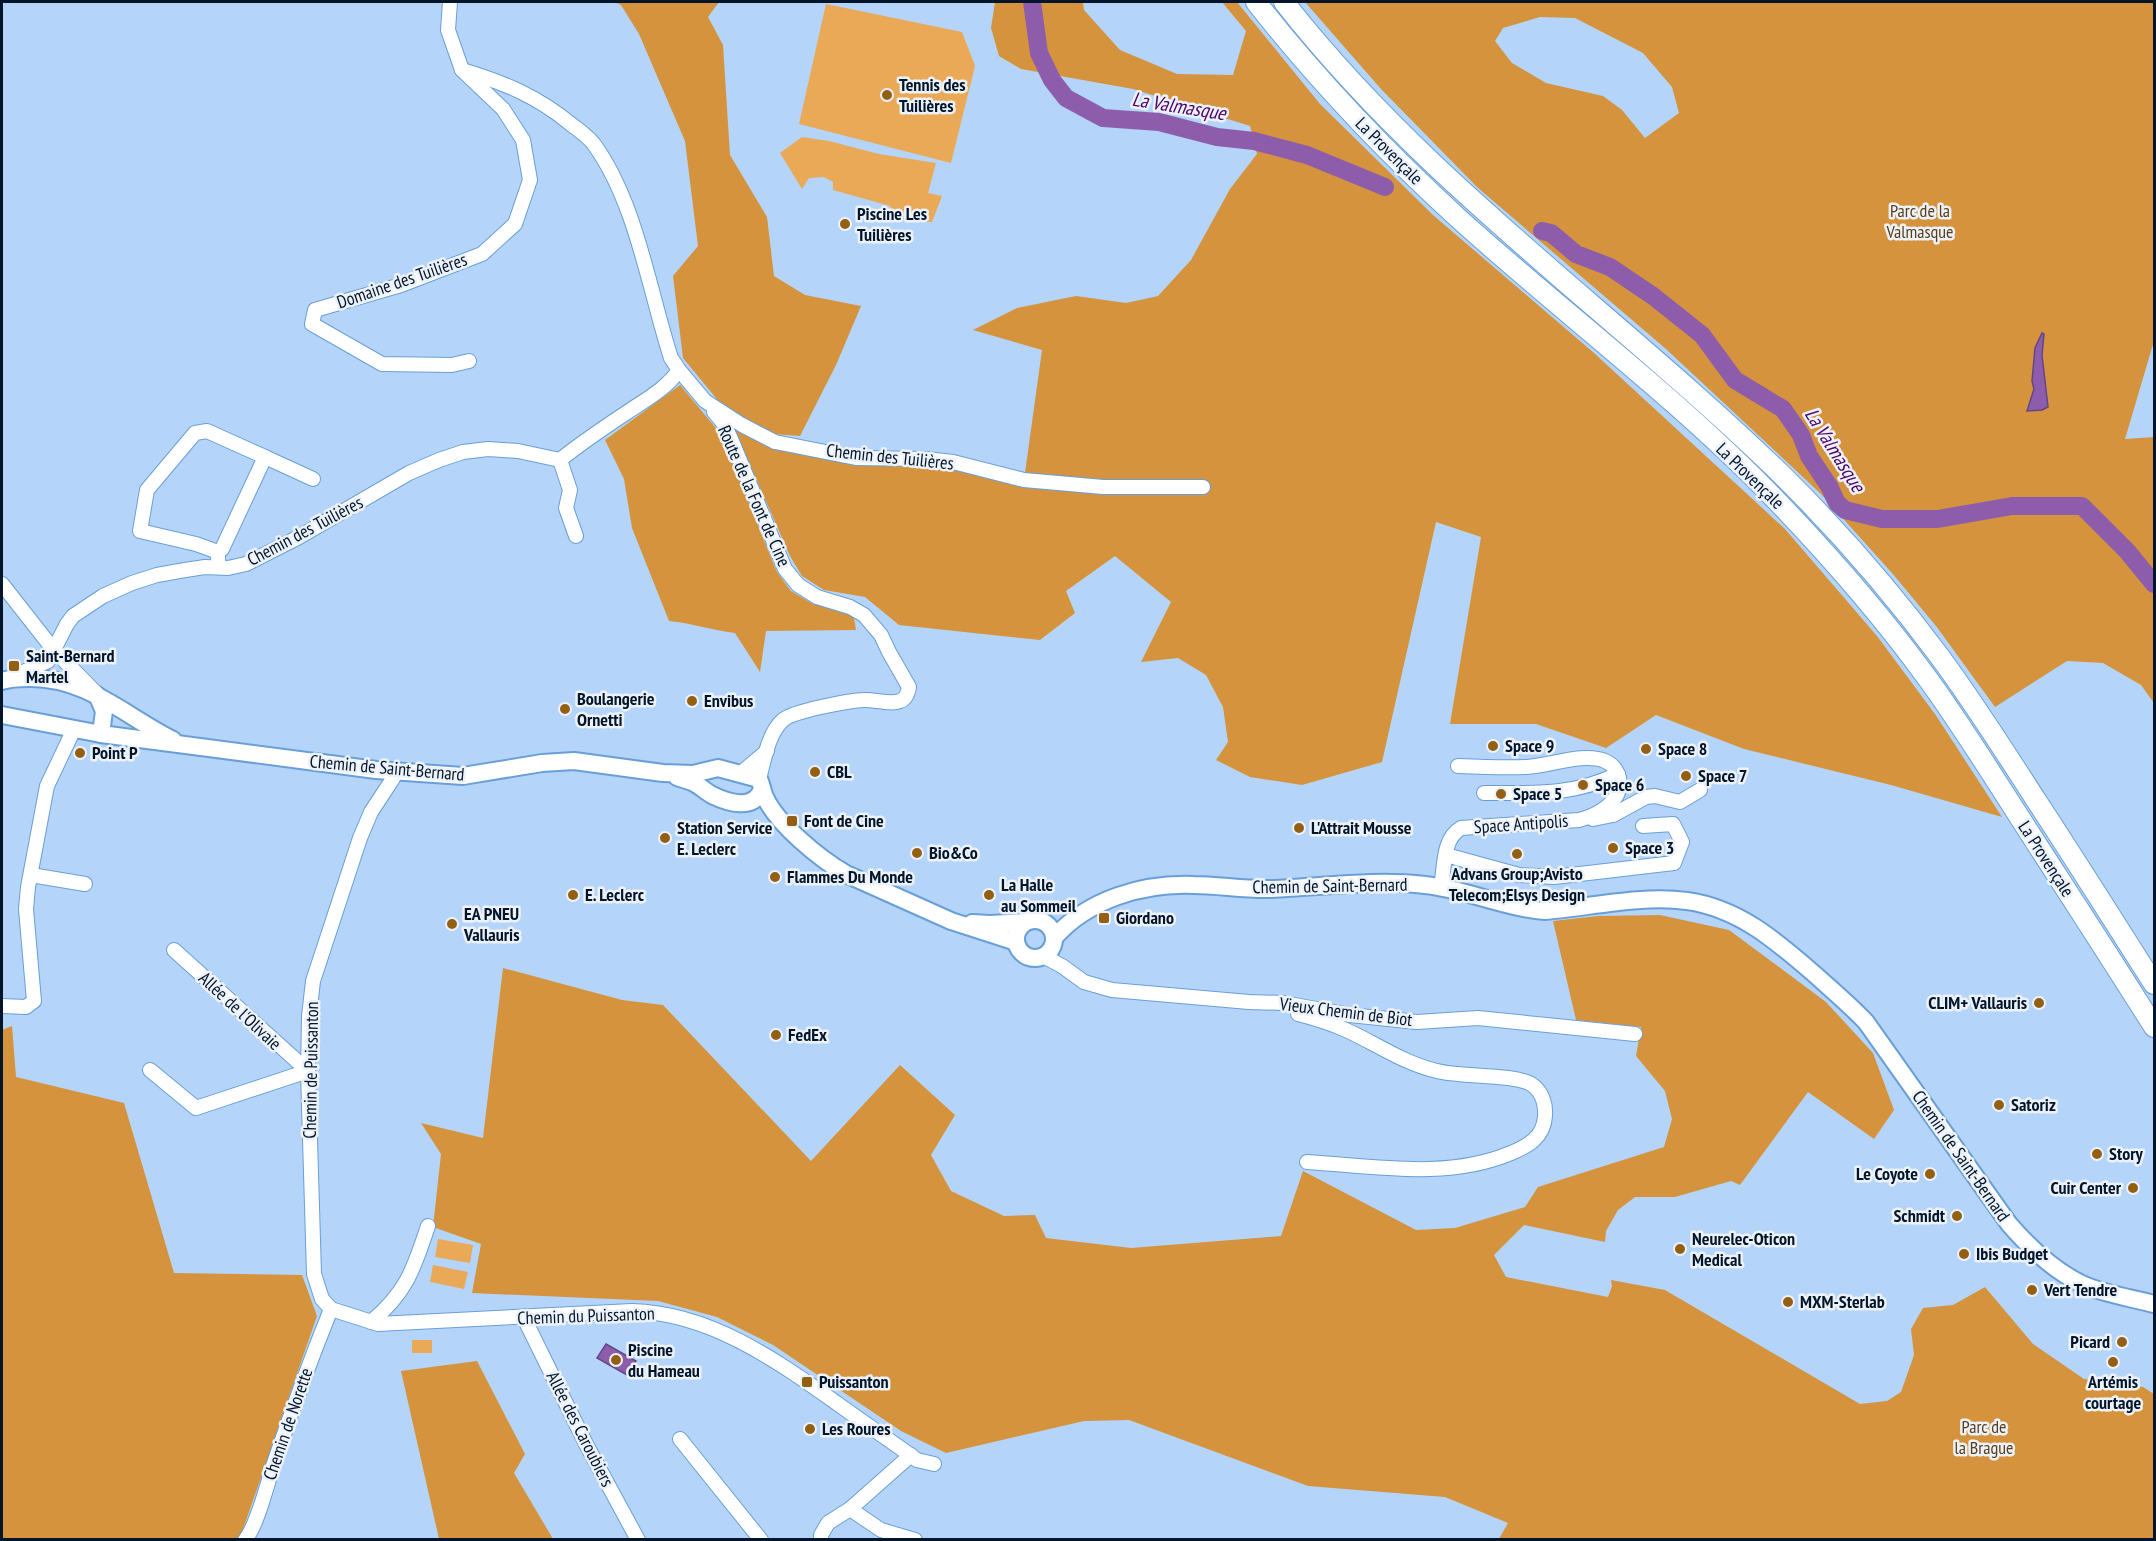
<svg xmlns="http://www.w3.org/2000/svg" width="2156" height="1541" font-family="'PT Sans Narrow',sans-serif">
<rect width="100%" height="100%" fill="#b4d5f9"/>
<g fill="#e9a957">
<polygon points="826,4 962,32 975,66 951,163 799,124"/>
<polygon points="802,137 829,141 879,154 936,163 928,193 942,196 932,222 915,222 896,218 890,206 833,190 833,182 824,177 809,178 802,189 780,153"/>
<polygon points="438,1239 473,1245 470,1263 435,1257"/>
<polygon points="433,1265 468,1272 464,1289 430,1282"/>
<rect x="412" y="1340" width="20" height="13"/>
</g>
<g fill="#d4933c" fill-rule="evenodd">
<polygon points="614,2 719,2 708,17 723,45 730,155 767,217 774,276 805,295 861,306 836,365 800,436 773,434 720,403 683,358 673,276 698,246 685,141 639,34 621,5"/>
<polygon points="995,2 1083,2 1084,10 1120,50 1177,74 1233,75 1246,31 1222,2 1237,2 1320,104 1433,215 1594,353 1785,529 1877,636 1935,714 2002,817 1891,785 1744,749 1656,715 1606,748 1536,724 1450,724 1481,537 1436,522 1382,762 1302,785 1250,777 1216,760 1228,742 1223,707 1206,675 1178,658 1141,662 1171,602 1115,556 1066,591 1075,613 1040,640 899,625 865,597 824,590 802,576 790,556 732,424 871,461 1025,473 1042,350 973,330 1017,308 1076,296 1126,303 1158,296 1191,260 1230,189 1257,154 1250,126 1133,89 1021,69 999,56 991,28"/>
<path d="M 1305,2 L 2154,2 L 2154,341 L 2125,439 L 2154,437 L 2154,703 L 2141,685 L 2103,663 L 2067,661 L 1995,707 L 1936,626 L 1892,573 L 1820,493 L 1666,349 L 1478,188 L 1381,89 ZM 1540,17 L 1575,18 L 1643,53 L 1672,87 L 1679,113 L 1645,138 L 1622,110 L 1603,96 L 1546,83 L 1512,63 L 1495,41 L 1503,28 Z"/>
<path d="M 680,385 L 720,433 L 777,572 L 791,591 L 813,604 L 853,612 L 856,630 L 766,631 L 760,672 L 735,633 C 712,630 691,623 669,621 L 632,528 L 624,479 L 605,440 Z"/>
<polygon points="1660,915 1729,930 1826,1002 1873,1053 1894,1110 1874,1139 1808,1092 1740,1185 1731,1181 1675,1197 1635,1197 1618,1210 1606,1231 1605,1242 1524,1225 1494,1255 1506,1277 1608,1297 1612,1286 1611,1280 1665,1290 1860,1404 1887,1401 1901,1392 1914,1355 1911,1329 1923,1308 1953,1305 1985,1287 2033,1344 2084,1379 2143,1387 2154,1394 2154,1539 1499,1539 1508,1523 1445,1497 1308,1486 1129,1420 1084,1421 946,1453 901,1431 773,1345 717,1317 658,1301 472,1293 481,1244 433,1227 441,1154 421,1123 483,1138 503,968 622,1000 663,1005 811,1161 900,1065 955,1115 931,1155 951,1191 1004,1216 1035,1215 1046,1238 1131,1248 1281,1236 1303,1171 1416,1230 1455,1228 1525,1207 1538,1187 1664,1147 1672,1119 1665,1091 1636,1056 1641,1027 1576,1020 1553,921 1598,916"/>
<polygon points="12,1026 16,1077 124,1103 174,1273 302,1275 317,1316 240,1538 242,1539 2,1539 2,1030"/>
<polygon points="477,1361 525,1454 514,1473 553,1539 439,1539 401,1371"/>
</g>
<g fill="#8d5dac" stroke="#634785" stroke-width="1.5">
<polygon points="2042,333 2044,334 2042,355 2048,407 2042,410 2027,411 2034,389 2032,381 2035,348"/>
<polygon points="606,1344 636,1361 627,1375 597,1358"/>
</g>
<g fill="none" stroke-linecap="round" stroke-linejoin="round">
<g stroke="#8d5dac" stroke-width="18">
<polyline points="1032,2 1039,53 1052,80 1066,98 1103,118 1159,122 1217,137 1254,141 1307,155 1385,187"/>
<polyline points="1542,231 1551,233 1576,254 1610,267 1653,296 1702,335 1735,380 1783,409 1801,435 1809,456 1829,486 1837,503 1845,510 1882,519 1938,519 2012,506 2082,506 2127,551 2154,584"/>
</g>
<g stroke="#699fd8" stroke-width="16">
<g id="minor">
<polyline points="450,2 448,30 462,70 503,109 523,140 530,180 515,224 482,254 401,285 315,310 312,324 382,364 452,365 469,361"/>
<path d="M 462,70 C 505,83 537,96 572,125 C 579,130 587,136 593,143 C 636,201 649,290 671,358 L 679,370 L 705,401 L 742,425 L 775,442 L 856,458 L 926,459 L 953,462 L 1024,480 L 1103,487 L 1203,487"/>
<path d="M 714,412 L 724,424 L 731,439 L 785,569 L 798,585 L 817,597 L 850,607 L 864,615 L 881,635 L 889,652 L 909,687 C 908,693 906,699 900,701 C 890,705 874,699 863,700 C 848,701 793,711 783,720 C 768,733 764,761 759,779"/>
<polyline points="265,457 313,479"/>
<polyline points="560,460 570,490 566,508 576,536"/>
<polyline points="218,552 196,544 140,531 147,490 195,433 207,431 265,457 222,549 218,552 218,567"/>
<polyline points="2,584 53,649 96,693"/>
<path d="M 12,677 L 48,661 L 67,624 L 73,616 L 103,596 L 132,583 L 157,575 L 185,570 L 205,567 L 228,568 L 246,564 L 299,537 L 409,473 L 439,460 L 463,452 L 488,449 L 518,451 L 560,460 C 582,442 605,427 629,411 C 647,399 667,388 679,370"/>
<polyline points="741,773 767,751"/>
<path d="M 1484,793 C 1534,793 1572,796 1618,774"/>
<polyline points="1593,819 1613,815 1646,797 1655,796 1680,802 1700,790"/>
<polyline points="1446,855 1519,875 1554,877 1674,863 1682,842 1673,824 1643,826"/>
<polyline points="31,875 85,884"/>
<path d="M 1441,887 C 1445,867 1442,839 1461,828 L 1579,820 C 1598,815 1624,801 1619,778 C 1617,770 1612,764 1605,761 C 1584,752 1549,766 1527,767 C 1504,768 1481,767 1458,766"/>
<polyline points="174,950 308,1071"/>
<polyline points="1043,956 1062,966 1084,982 1112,990 1249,1002 1283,1003 1350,1015 1417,1022 1478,1018 1635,1034"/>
<polyline points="2,1006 26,1007 34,1001 26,909 28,887 47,786 74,729"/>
<path d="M 1298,1014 C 1314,1018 1330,1023 1346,1030 C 1377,1044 1403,1063 1437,1071 C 1459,1077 1514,1074 1531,1084 C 1542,1091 1546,1104 1545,1116 C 1544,1137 1528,1146 1511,1153 C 1447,1180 1374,1166 1307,1162"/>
<polyline points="150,1070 196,1108 308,1071"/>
<path d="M 331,1309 L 378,1324 L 632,1311 C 711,1313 777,1361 838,1404 C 864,1423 891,1441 917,1460 L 934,1464"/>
<polyline points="331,1309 322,1299 314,1274 308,1071 309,1016 313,981 360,838 371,812 392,780 396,772"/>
<polyline points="524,1318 586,1444 638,1540"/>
<path d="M 371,1322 C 407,1292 414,1268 428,1226"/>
<polyline points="680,1439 761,1540"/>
<polyline points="850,1509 881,1530 915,1540"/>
<path d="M 245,1540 C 257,1526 267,1485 273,1466 C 291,1413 310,1361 331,1309"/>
<polyline points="821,1540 821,1535 828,1523 850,1509 911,1455"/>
</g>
</g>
<g stroke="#699fd8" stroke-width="20">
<g id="major">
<path d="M 2,681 C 11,678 20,678 29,678 C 86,677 125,716 173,740"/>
<polyline points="97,695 104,711 101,734"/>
<path d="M 2,715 L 101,734 L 376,770 L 463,776 L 542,763 L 574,761 L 663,773 L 693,774 L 718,768 L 759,779 C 762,785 762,791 765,797 C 777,824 820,859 846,874 L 951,921 L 1016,942"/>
<path d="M 677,777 C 682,779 687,780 692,782 C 699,785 705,791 712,795 C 728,803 755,811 762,789"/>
<circle cx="1035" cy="939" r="19"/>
<polyline points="972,923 990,924 1025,922"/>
<path d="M 1054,938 C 1088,899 1143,883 1194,885 C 1219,885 1245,890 1271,889 C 1322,887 1374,879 1425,885 C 1466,889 1504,908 1545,911 C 1591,907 1641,895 1687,901 C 1738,908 1775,940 1812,972 C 1831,989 1849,1004 1866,1022 L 2009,1224 C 2029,1247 2054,1271 2082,1284 C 2104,1294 2131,1298 2154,1304"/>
</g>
</g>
<g stroke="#699fd8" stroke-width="22">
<g id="highway">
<path d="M 1256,2 C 1317,80 1385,151 1458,218 C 1562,312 1675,396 1773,497 C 1827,553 1879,612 1925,675 C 1959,721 1989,770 2020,818 C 2065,888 2110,957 2154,1027"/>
<path d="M 1284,2 C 1428,186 1622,318 1788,481 C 1842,535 1894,595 1940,657 C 1974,703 2005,752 2036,800 C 2076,861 2115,923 2154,984"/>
</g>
</g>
<use href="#minor" stroke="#fff" stroke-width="14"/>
<use href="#major" stroke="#fff" stroke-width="16"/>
<use href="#highway" stroke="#fff" stroke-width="20"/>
</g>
<g fill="#936013" stroke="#edf2f9" stroke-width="2">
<circle cx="887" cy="95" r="6"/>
<circle cx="845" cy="224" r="6"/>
<rect x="8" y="660" width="12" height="12" rx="3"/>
<circle cx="692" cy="701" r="6"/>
<circle cx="565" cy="709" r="6"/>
<circle cx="1493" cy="746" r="6"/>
<circle cx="1646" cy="749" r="6"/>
<circle cx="80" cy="753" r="6"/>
<circle cx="815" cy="772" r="6"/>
<circle cx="1686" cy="776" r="6"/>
<circle cx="1583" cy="785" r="6"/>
<circle cx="1501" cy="794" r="6"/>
<rect x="786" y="815" width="12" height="12" rx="3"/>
<circle cx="1299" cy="828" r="6"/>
<circle cx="665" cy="838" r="6"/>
<circle cx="1613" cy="848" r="6"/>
<circle cx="917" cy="853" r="6"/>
<circle cx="1517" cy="854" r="6"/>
<circle cx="775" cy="877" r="6"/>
<circle cx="573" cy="895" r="6"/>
<circle cx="989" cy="895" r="6"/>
<rect x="1098" y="912" width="12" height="12" rx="3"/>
<circle cx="452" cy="924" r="6"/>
<circle cx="2039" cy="1003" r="6"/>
<circle cx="776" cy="1035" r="6"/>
<circle cx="1999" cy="1105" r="6"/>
<circle cx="2097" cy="1154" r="6"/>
<circle cx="1930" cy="1174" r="6"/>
<circle cx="2133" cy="1188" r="6"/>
<circle cx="1957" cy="1216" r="6"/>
<circle cx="1680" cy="1249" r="6"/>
<circle cx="1964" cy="1254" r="6"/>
<circle cx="2032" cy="1290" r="6"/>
<circle cx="1788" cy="1302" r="6"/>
<circle cx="2122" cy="1342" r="6"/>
<circle cx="616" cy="1360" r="6"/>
<circle cx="2113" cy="1362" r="6"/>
<rect x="801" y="1376" width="12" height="12" rx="3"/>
<circle cx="810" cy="1429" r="6"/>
</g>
<g text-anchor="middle" stroke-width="5" stroke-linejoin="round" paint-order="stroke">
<g font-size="18" font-weight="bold" fill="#02152b" stroke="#edf2f9" text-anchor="start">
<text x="899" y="91">Tennis des<tspan x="899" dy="21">Tuilières</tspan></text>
<text x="857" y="220">Piscine Les<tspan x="857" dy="21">Tuilières</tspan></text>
<text x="26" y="662">Saint-Bernard<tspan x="26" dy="21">Martel</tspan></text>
<text x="577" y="705">Boulangerie<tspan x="577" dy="21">Ornetti</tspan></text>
<text x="704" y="707">Envibus</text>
<text x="1505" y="752">Space 9</text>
<text x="1658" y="755">Space 8</text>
<text x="92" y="759">Point P</text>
<text x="827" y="778">CBL</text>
<text x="1698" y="782">Space 7</text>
<text x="1595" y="791">Space 6</text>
<text x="1513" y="800">Space 5</text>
<text x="804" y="827">Font de Cine</text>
<text x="677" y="834">Station Service<tspan x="677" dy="21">E. Leclerc</tspan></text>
<text x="1311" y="834">L'Attrait Mousse</text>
<text x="1625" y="854">Space 3</text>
<text x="929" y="859">Bio&amp;Co</text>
<text x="1517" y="880" text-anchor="middle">Advans Group;Avisto<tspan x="1517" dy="21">Telecom;Elsys Design</tspan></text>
<text x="787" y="883">Flammes Du Monde</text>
<text x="1001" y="891">La Halle<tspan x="1001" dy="21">au Sommeil</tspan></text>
<text x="585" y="901">E. Leclerc</text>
<text x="464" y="920">EA PNEU<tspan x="464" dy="21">Vallauris</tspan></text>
<text x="1116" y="924">Giordano</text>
<text x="2027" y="1009" text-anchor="end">CLIM+ Vallauris</text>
<text x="788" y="1041">FedEx</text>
<text x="2011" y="1111">Satoriz</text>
<text x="2109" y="1160">Story</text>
<text x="1918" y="1180" text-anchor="end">Le Coyote</text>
<text x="2121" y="1194" text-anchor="end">Cuir Center</text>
<text x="1945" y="1222" text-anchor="end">Schmidt</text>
<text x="1692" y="1245">Neurelec-Oticon<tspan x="1692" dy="21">Medical</tspan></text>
<text x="1976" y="1260">Ibis Budget</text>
<text x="2044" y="1296">Vert Tendre</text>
<text x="1800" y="1308">MXM-Sterlab</text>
<text x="2110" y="1348" text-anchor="end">Picard</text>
<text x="628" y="1356">Piscine<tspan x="628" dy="21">du Hameau</tspan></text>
<text x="819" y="1388">Puissanton</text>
<text x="2113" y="1388" text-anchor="middle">Artémis<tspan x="2113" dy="21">courtage</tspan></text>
<text x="822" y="1435">Les Roures</text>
</g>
<g font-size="18" fill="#02152b" stroke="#edf2f9">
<text transform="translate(1389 151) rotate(45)" y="6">La Provençale</text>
<text transform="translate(402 281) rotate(-19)" y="6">Domaine des Tuilières</text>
<text transform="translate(890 457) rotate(6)" y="6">Chemin des Tuilières</text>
<text transform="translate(1750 476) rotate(44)" y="6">La Provençale</text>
<text transform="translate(754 496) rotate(66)" y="6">Route de la Font de Cine</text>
<text transform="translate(305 531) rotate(-28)" y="6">Chemin des Tuilières</text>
<text transform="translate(387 768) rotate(5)" y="6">Chemin de Saint-Bernard</text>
<text transform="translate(1521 824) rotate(-4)" y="6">Space Antipolis</text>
<text transform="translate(2046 859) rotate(57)" y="6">La Provençale</text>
<text transform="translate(1330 886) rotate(-1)" y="6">Chemin de Saint-Bernard</text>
<text transform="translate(240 1011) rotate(43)" y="6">Allée de l'Olivaie</text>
<text transform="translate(1346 1012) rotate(7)" y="6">Vieux Chemin de Biot</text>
<text transform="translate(311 1070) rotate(-89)" y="6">Chemin de Puissanton</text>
<text transform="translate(1961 1156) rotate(55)" y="6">Chemin de Saint-Bernard</text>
<text transform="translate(586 1316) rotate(-2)" y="6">Chemin du Puissanton</text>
<text transform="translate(288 1424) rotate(-71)" y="6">Chemin de Norette</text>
<text transform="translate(580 1429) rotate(63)" y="6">Allée des Caroubiers</text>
</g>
<g font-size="18" fill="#5a3e1b" stroke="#edf2f9">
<text x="1920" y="217">Parc de la<tspan x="1920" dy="21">Valmasque</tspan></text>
<text x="1984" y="1433">Parc de<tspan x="1984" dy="21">la Brague</tspan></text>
</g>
<g font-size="20" font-style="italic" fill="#4c036c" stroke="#edf2f9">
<text transform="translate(1179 106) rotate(9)" y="7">La Valmasque</text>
<text transform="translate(1835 450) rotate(58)" y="7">La Valmasque</text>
</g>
</g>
<rect width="2156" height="1541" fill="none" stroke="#02152b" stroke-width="6"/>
</svg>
